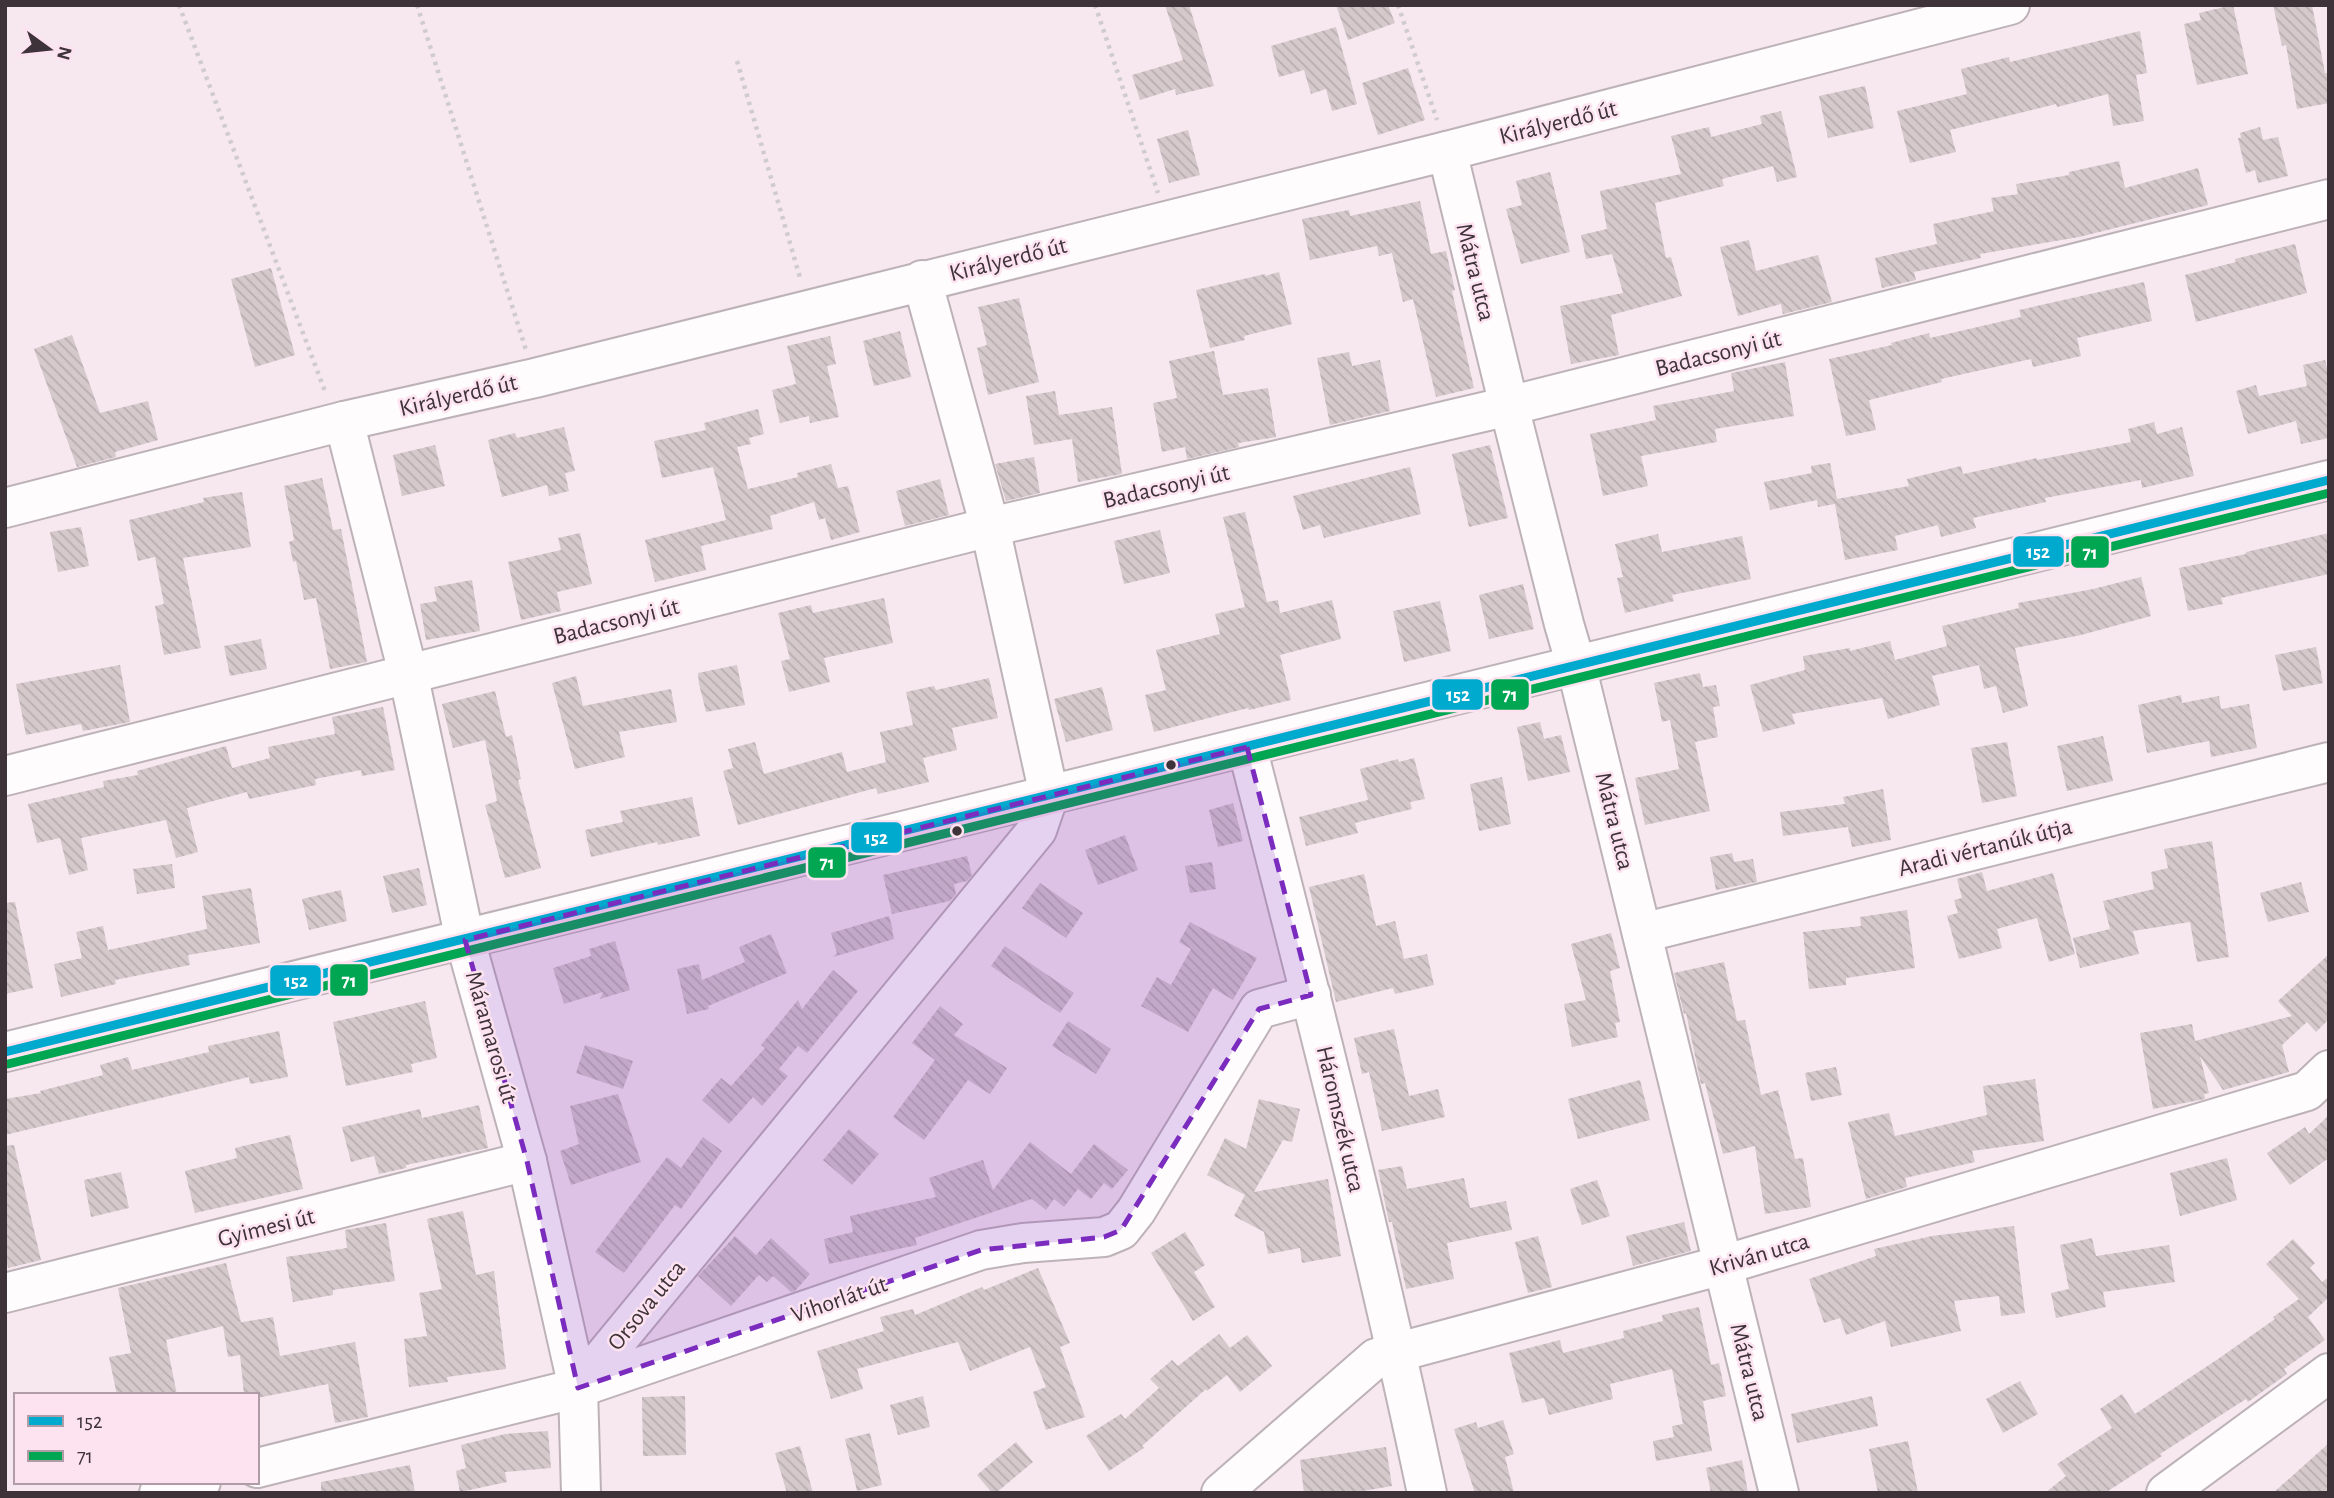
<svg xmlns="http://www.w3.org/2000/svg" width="2334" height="1498" font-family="'Alegreya Sans',sans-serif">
<defs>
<pattern id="building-back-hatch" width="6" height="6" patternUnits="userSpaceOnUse" patternTransform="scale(1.75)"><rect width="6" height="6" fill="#d5c9cc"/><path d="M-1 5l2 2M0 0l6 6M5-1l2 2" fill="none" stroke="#b8adb0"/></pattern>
</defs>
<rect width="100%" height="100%" fill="#f7e8ef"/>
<g fill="url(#building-back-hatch)">
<polygon points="1165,5 1189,5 1214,86 1176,95 1175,89 1140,100 1132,75 1183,60"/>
<polygon points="1336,5 1388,5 1395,23 1348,40"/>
<polygon points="2233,5 2248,74 2197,85 2184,24 2201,20 2199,13"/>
<polygon points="2273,5 2312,5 2325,73 2329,73 2329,103 2297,109 2286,45 2282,46"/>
<polygon points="1336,27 1357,104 1332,111 1326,89 1311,94 1304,70 1279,77 1271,46"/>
<polygon points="2140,31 2147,73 2136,75 2144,121 2113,126 2108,94 2057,107 2056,104 1950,130 1956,152 1910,163 1897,111 1967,94 1961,69 2009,57 2010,62"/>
<polygon points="1408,68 1425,120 1378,135 1362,83"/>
<polygon points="1865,86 1874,128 1828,138 1819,96"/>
<polygon points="1781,111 1797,177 1777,182 1773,166 1722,179 1724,186 1655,203 1666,258 1671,257 1682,296 1611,315 1619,355 1571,364 1560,306 1623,293 1612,254 1586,259 1581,235 1607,229 1600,191 1681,174 1671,136 1709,127 1711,137 1762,124 1760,116"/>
<polygon points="2260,127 2263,140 2278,137 2288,176 2258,183 2255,170 2246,173 2238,138 2241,138 2240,133"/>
<polygon points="1188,130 1200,175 1169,183 1157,139"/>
<polygon points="2119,161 2125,188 2198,168 2208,205 2079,237 1980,254 1981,258 1914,272 1916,280 1882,288 1875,258 1937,244 1933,224 1994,211 1991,198 2018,194 2016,184 2069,175 2069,172"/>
<polygon points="1550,172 1570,252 1521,264 1506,209 1522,205 1516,181"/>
<polygon points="1420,201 1431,254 1446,251 1455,290 1452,291 1474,388 1436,397 1413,299 1403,302 1392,253 1379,256 1377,246 1310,260 1302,219 1349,210 1350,216"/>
<polygon points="1749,240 1756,271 1818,255 1832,302 1783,314 1781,304 1738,316 1720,247"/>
<polygon points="2295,244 2307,293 2196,322 2185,275 2236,262 2235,259"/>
<polygon points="271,268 295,355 255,367 231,279"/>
<polygon points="1279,272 1292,324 1244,336 1245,340 1210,348 1196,290 1265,274 1265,276"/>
<polygon points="2144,282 2152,321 2077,338 2081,356 2033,367 2031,359 1941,379 1942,382 1869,400 1876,430 1846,436 1829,359 1892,345 1891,343 1929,333 1930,338 2021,317 2019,310"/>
<polygon points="1019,298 1039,382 988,395 977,348 987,345 978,307"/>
<polygon points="900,331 911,377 874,386 863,341"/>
<polygon points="72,335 100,413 148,401 158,440 115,452 116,457 77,467 34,349"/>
<polygon points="830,336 836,364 827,366 839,417 810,423 809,416 780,423 772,390 796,384 787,346"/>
<polygon points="1214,351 1223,395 1268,388 1276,437 1238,443 1239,447 1187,459 1185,447 1162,452 1153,403 1177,398 1169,361"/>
<polygon points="1349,352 1352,366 1380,360 1390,411 1330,425 1317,358"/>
<polygon points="2325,360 2329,377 2329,438 2301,444 2296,421 2248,434 2236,391 2256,385 2259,396 2307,386 2303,365"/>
<polygon points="1785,362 1794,416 1715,429 1717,442 1641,456 1648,486 1603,496 1590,434 1656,420 1653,406 1734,391 1731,373"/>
<polygon points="1055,391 1059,415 1112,407 1122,474 1078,482 1072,439 1034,445 1026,396"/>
<polygon points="758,409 764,434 749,438 751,444 737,447 748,489 798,477 797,473 831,464 838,488 848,486 860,532 831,540 825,518 819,520 814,502 770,516 773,529 701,546 706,570 655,582 645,540 726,520 713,467 662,478 654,441 706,430 704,423"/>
<polygon points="2154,422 2157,434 2182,427 2194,476 2142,488 2141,480 2045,498 2046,502 1973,518 1976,528 1941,537 1938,525 1895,536 1898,550 1845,560 1835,504 1818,507 1817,500 1770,510 1764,482 1812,473 1811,466 1830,463 1837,499 1909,486 1907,479 1961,466 1963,474 2037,458 2037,460 2131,442 2128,429"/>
<polygon points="564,427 575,471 565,473 569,491 549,496 547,485 502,497 488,440 515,433 517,438"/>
<polygon points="435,445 445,486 402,496 393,455"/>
<polygon points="1490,445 1508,518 1469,527 1452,454"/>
<polygon points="1034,457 1040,493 1006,501 995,464"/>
<polygon points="1410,467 1421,514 1324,538 1320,525 1303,530 1293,496"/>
<polygon points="322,478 333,530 341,529 367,662 330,669 316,598 304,600 296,561 293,562 289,542 294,540 284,486"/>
<polygon points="940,479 949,515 905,526 896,491"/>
<polygon points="242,492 251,547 183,558 201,648 164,655 155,606 164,604 155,557 138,561 129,520 204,502 203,498"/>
<polygon points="1245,512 1267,602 1278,600 1280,613 1332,600 1341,639 1280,655 1291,700 1249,710 1248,708 1154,732 1145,695 1166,690 1156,650 1220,634 1215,614 1245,607 1223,517"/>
<polygon points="81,527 89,566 58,572 50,532"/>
<polygon points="1160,530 1170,573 1124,584 1114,541"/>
<polygon points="580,533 592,584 557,592 561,611 521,620 508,562 561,550 558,538"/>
<polygon points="2329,533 2329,574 2221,598 2223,604 2188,611 2179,568 2246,554 2246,552"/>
<polygon points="1658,534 1662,552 1742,536 1751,579 1672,595 1674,601 1625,613 1617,578 1623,577 1615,544"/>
<polygon points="2141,577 2151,616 2081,635 2015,648 2028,706 2003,713 1996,686 1984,689 1979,665 1932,676 1940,705 1888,719 1882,698 1792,714 1795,724 1763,732 1750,685 1805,670 1803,656 1850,648 1850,651 1890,641 1895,660 1947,646 1942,626 2019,608 2018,603 2093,589"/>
<polygon points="472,580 480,631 426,640 420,604 437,601 434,587"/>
<polygon points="1523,584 1534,629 1489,639 1479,595"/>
<polygon points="884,598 893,643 824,658 830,682 789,692 781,661 790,659 778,613 811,605 813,613"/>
<polygon points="1440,601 1451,651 1404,662 1393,611"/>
<polygon points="261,639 267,669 230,676 224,646"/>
<polygon points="2316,647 2323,683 2283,691 2275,655"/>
<polygon points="120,665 130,722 83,731 81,724 26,735 16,684"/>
<polygon points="737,665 745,705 706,712 699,684 698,673"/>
<polygon points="1700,673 1703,687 1716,685 1720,706 1713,707 1718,737 1695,742 1710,811 1645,825 1635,778 1679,769 1670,720 1662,722 1654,683"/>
<polygon points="576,676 583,706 671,689 677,722 619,732 625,757 575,769 552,683"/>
<polygon points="989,678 998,718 952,728 957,750 923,758 929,782 878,794 876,788 738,825 723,771 733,768 728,749 755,742 764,774 842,752 847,772 886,762 880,732 913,725 906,692 934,686 936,690"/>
<polygon points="1102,687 1113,730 1066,742 1054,699"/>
<polygon points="495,691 506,737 512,735 521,779 518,780 541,868 505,878 485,805 497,801 485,740 453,748 442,704"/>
<polygon points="2181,695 2182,703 2219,696 2221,709 2249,704 2257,748 2211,757 2209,741 2147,753 2138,705"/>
<polygon points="383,707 395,770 362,776 361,770 315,779 316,785 249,799 247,792 187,808 198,852 176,858 166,820 81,838 88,870 69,875 60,838 37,843 28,804 104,787 103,781 138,775 137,771 226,746 232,768 270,758 268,747 335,734 332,717"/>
<polygon points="1540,722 1544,739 1561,735 1570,772 1528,781 1517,727"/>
<polygon points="2103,736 2113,781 2067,791 2057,746"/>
<polygon points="2007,742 2017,796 1982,803 1971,748"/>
<polygon points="1414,758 1425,799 1410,802 1412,809 1355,823 1358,833 1306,846 1299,817 1368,800 1360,769 1398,759 1399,762"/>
<polygon points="1502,777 1511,824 1479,831 1470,784"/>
<polygon points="1883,789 1891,840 1852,847 1848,827 1783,836 1780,812 1845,804 1843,797"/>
<polygon points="692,797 700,836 658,845 657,842 591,857 585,830 623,822 620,811"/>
<polygon points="1233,803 1243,841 1218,847 1209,810"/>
<polygon points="1125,835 1138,870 1098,885 1085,850"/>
<polygon points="2212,841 2229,957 2197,962 2190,922 2133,931 2139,954 2080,968 2073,938 2110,929 2103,901 2154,889 2151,872 2168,868 2164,849"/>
<polygon points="1732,853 1734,862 1753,859 1757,882 1716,890 1710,857"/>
<polygon points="967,856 972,875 967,881 954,884 956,894 950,901 892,914 883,875"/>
<polygon points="1212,862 1216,889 1190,893 1185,866"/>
<polygon points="172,864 175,888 137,894 133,869"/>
<polygon points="419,868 427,905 392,913 383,876"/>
<polygon points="1982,872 1987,891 2053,873 2075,954 2049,962 2037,918 1997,929 2002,948 1959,959 1947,916 1958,913 1954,900 1962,898 1957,879"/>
<polygon points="1364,874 1376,926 1395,921 1404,959 1427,954 1434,985 1395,994 1393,988 1336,1002 1309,887"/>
<polygon points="2301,882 2309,912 2268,922 2260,893"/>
<polygon points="1040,883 1083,913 1066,938 1022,908"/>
<polygon points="251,888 260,943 188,955 190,965 115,980 116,984 61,997 54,964 82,958 76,932 103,926 108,950 207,929 202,896"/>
<polygon points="341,890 347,921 309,930 302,899"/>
<polygon points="15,902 33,988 5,994 5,903"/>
<polygon points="1907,910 1915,968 1846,978 1846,985 1809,989 1803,932 1861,926 1860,917"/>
<polygon points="889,916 893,930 892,930 894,939 833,957 837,953 831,933"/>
<polygon points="1190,922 1257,958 1233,1000 1213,988 1188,1032 1141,1006 1157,977 1171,985 1191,949 1179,942"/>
<polygon points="1611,933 1620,968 1610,971 1620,1022 1615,1023 1618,1037 1572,1047 1564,1004 1586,1000 1571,944"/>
<polygon points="771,934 787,973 708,1006 709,1009 687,1014 677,969 699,964 702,980 745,962 739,947"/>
<polygon points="615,941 630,990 600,999 603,992 564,1004 553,968 591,956 589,949"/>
<polygon points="1005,946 1074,993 1060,1013 991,966"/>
<polygon points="2329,954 2329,1019 2316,1032 2307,1022 2282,1045 2289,1072 2223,1090 2200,1056 2209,1093 2204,1094 2205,1099 2153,1109 2140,1033 2192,1024 2195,1041 2292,1016 2278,1001"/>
<polygon points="1724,962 1737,1021 1745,1020 1761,1095 1778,1090 1795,1159 1803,1158 1811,1207 1765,1214 1755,1146 1723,1154 1705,1083 1701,1084 1686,1013 1684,1014 1674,973"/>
<polygon points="833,970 858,991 807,1053 798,1046 779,1069 788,1076 762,1106 753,1097 729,1124 702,1100 721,1078 731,1086 765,1048 761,1045 798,1000 802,1009"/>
<polygon points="425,1001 437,1058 411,1064 413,1072 346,1086 333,1022"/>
<polygon points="940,1006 963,1024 954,1035 1007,1068 990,1094 968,1080 924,1140 893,1117 935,1060 912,1043"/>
<polygon points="1068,1021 1111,1049 1096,1074 1052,1046"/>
<polygon points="1394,1029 1409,1096 1438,1089 1445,1117 1382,1131 1369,1072 1362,1074 1354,1038"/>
<polygon points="279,1031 288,1077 250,1084 249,1077 5,1135 5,1099 41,1093 40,1091 103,1075 100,1065 128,1057 132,1070 209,1052 208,1046"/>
<polygon points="585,1045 633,1061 623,1089 576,1073"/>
<polygon points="1836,1067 1842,1095 1811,1101 1805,1073"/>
<polygon points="2035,1079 2044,1141 1972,1151 1975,1162 1905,1178 1907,1187 1866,1199 1848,1122 1889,1113 1895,1136 1987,1115 1983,1086"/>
<polygon points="1640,1080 1650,1120 1578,1139 1568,1099"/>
<polygon points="618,1094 641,1162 571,1185 560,1151 579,1144 570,1106"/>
<polygon points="1259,1099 1300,1109 1292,1142 1283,1140 1254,1192 1328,1179 1341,1256 1302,1263 1300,1248 1268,1254 1264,1232 1234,1216 1245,1195 1207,1175 1225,1138 1246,1149"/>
<polygon points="479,1105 488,1148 406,1165 406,1168 379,1174 374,1156 351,1162 342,1127 420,1109 422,1118"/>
<polygon points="2329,1115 2329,1158 2290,1185 2267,1153 2305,1127 2309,1134"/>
<polygon points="849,1129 879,1154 852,1185 823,1160"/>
<polygon points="290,1135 303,1189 195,1213 185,1171 237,1158 235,1148"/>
<polygon points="703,1137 722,1151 681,1209 675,1205 624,1273 595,1252 667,1157 681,1168"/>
<polygon points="1030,1142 1071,1174 1094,1144 1128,1170 1112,1189 1104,1183 1091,1199 1078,1189 1064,1207 1054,1199 1046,1210 1032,1199 915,1238 917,1245 829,1264 824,1239 853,1232 850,1216 936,1197 929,1178 983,1160 993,1190"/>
<polygon points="14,1145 41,1260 8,1268 5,1255 5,1146"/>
<polygon points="2227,1158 2237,1200 2180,1216 2170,1173"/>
<polygon points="1402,1166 1407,1189 1464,1178 1470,1208 1506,1201 1512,1230 1447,1243 1454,1279 1406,1289 1392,1222 1389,1222 1378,1170"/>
<polygon points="121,1172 129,1208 91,1217 84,1180"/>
<polygon points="1597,1180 1610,1216 1582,1225 1570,1189"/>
<polygon points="463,1211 476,1275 494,1271 506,1369 447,1377 448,1382 409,1387 404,1339 427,1336 419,1293 442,1289 427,1219"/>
<polygon points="1684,1222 1691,1251 1633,1266 1626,1236"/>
<polygon points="386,1223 395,1281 333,1290 333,1295 293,1302 286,1257 347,1248 345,1230"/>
<polygon points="2014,1226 2025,1313 2001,1316 1999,1296 1954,1301 1961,1331 1891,1347 1885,1321 1846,1335 1840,1318 1824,1323 1809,1279 1876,1256 1874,1249 1932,1236"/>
<polygon points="1185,1232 1205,1265 1194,1272 1215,1307 1193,1321 1151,1253"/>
<polygon points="735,1236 756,1255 771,1238 810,1274 795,1291 791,1292 773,1276 767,1282 759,1275 731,1306 698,1276"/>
<polygon points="1538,1236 1552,1287 1528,1293 1515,1242"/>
<polygon points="2092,1238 2096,1256 2169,1245 2175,1282 2103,1292 2106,1307 2056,1318 2051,1293 2069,1289 2060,1245"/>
<polygon points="2293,1239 2315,1263 2310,1268 2322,1282 2329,1277 2329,1297 2308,1317 2325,1340 2284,1369 2287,1374 2248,1402 2246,1399 2160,1454 2162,1456 2105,1493 2045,1493 2066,1476 2057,1464 2112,1428 2100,1409 2122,1394 2135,1414 2218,1359 2275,1319 2273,1317 2299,1299 2266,1264"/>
<polygon points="226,1263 241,1322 237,1323 273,1317 280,1356 355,1342 368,1417 335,1423 328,1384 257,1398 257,1395 244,1395 240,1355 228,1357 223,1326 166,1340 177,1395 117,1395 109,1357 131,1353 118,1288"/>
<polygon points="1038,1268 1070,1343 1060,1347 1085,1417 1046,1430 1033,1392 1046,1387 1030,1347 970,1371 958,1342 857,1369 863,1389 831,1399 817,1351 884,1331 880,1317 913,1309 915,1315 982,1287 984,1290"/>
<polygon points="1699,1307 1711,1365 1719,1363 1726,1396 1703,1401 1712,1451 1656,1461 1653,1441 1674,1437 1672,1426 1683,1424 1672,1369 1610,1384 1613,1399 1549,1415 1544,1398 1522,1403 1509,1353 1560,1340 1563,1353 1624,1338 1623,1331 1663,1321 1662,1315"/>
<polygon points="1219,1334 1230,1348 1247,1335 1272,1366 1240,1392 1227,1375 1207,1391 1206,1389 1142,1446 1144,1448 1109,1471 1086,1436 1121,1414 1125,1419 1159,1388 1150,1379 1172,1360 1178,1366"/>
<polygon points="2020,1381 2038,1414 2003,1433 1986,1399"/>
<polygon points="685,1396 686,1455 643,1456 642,1397"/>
<polygon points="923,1396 930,1427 898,1435 890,1405"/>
<polygon points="1872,1396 1878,1426 1797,1443 1791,1414"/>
<polygon points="1503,1420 1514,1454 1505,1457 1514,1493 1475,1493 1454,1429 1476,1422 1478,1428"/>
<polygon points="548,1431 551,1468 505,1472 507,1482 460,1492 456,1471 466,1468 461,1445 505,1434"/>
<polygon points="870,1433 882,1485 857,1491 845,1439"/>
<polygon points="1908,1441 1918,1493 1878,1493 1869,1449"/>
<polygon points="1016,1442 1033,1462 996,1493 992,1493 977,1475"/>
<polygon points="2329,1443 2329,1493 2273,1493"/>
<polygon points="800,1446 813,1493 787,1493 775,1453"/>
<polygon points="1386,1447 1392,1486 1351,1493 1304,1493 1300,1460"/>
<polygon points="1742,1460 1748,1493 1711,1493 1706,1468"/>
<polygon points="410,1465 415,1493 321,1493 321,1482"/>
</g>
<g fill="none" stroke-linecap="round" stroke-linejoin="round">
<g stroke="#bdb2b7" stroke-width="42">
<g id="minor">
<polyline points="1447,151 1509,406 1564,624 1576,665 1779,1493"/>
<polyline points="344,421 408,673 465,940 527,1161 578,1388 581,1493"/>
<polyline points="5,508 344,421 535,378 1447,151 2010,5"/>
<path d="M 1247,747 C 1311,995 1374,1243 1427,1493"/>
<polyline points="5,776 990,527 1509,406 2329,199"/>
<polyline points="1642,933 2329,762"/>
<polyline points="5,1052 2329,480"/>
<polyline points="5,1293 527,1161"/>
<polyline points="578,1388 1037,830 1049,795 990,527 922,280"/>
<polyline points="257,1468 578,1388 981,1250 1023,1243 1104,1237 1121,1230 1136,1211 1259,1009 1311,995"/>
<polyline points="159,1493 201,1482"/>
<polyline points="1221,1493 1376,1358 1723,1265 2307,1091 2329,1070"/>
<polyline points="2166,1493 2329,1373"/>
</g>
</g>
<g stroke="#d0cbcd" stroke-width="4.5" stroke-dasharray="3.5 5" stroke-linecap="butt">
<polyline points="179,5 326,394"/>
<polyline points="417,5 526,350"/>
<polyline points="1095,5 1158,193"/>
<polyline points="1398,5 1437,120"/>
<polyline points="737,61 801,281"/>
</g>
<use href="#minor" stroke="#fefcfd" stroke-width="38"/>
<g stroke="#fde2ef" stroke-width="14">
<polyline id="bus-1" points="5,1052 2329,480"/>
</g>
<g stroke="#fde2ef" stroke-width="14">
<polyline id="bus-2" points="8,1064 2329,493"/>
</g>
<use href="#bus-1" stroke="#00a9ce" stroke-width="9"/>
<use href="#bus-2" stroke="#00a651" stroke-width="9"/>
</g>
<path fill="#7b2cbf" fill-opacity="0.2" stroke="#7b2cbf" stroke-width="5" stroke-dasharray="14 9" stroke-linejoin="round" d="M 1247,747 L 1311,995 L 1259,1009 L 1121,1230 L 1104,1237 L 981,1250 L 578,1388 L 527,1161 L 465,940 Z"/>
<g fill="#3d3338" stroke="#fde2ef" stroke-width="2.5">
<circle cx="1171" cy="765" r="6"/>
<circle cx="957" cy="831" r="6"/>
</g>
<g text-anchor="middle" stroke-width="5" stroke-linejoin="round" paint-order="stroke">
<g font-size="24" fill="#3d3338" stroke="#fde2ef">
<text transform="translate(1558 122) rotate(-14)" y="8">Királyerdő út</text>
<text transform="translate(1008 259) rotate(-14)" y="8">Királyerdő út</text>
<text transform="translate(1476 272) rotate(76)" y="8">Mátra utca</text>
<text transform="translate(1718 353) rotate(-14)" y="8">Badacsonyi út</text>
<text transform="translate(458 395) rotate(-13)" y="8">Királyerdő út</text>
<text transform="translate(1166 486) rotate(-13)" y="8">Badacsonyi út</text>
<text transform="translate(616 621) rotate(-14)" y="8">Badacsonyi út</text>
<text transform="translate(1615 821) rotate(76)" y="8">Mátra utca</text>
<text transform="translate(1985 847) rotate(-14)" y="8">Aradi vértanúk útja</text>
<text transform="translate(492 1037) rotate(74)" y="8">Máramarosi út</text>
<text transform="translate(1341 1119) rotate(77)" y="8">Háromszék utca</text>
<text transform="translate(266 1227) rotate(-14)" y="8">Gyimesi út</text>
<text transform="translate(1759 1254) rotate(-16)" y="8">Kriván utca</text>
<text transform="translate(839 1299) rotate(-19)" y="8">Vihorlát út</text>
<text transform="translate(646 1305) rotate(-51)" y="8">Orsova utca</text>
<text transform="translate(1750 1372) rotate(76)" y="8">Mátra utca</text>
</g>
</g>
<g stroke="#fde2ef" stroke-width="2.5">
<rect x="2012" y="535" width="53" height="33" rx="7" fill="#00a9ce"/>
<rect x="2070" y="535" width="40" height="34" rx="7" fill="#00a651"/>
<rect x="1431" y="678" width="53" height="33" rx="7" fill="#00a9ce"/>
<rect x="1490" y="678" width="40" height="33" rx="7" fill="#00a651"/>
<rect x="850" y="821" width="53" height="33" rx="7" fill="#00a9ce"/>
<rect x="807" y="846" width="40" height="33" rx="7" fill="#00a651"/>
<rect x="329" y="963" width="40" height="34" rx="7" fill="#00a651"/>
<rect x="269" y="964" width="53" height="33" rx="7" fill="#00a9ce"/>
</g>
<g font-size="19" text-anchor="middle" font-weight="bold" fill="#fff">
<text x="2038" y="558">152</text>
<text x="2090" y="559">71</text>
<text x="1458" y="701">152</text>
<text x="1510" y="701">71</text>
<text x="876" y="844">152</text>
<text x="827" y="869">71</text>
<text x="349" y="987">71</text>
<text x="296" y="987">152</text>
</g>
<rect width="2334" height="1498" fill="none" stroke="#3d3338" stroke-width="14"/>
<rect x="14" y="1393" width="245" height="91" fill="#fde2ef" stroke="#b09ca6" stroke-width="2"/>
<rect x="28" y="1416" width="35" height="10" fill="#00a9ce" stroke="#b09ca6" stroke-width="2"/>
<text x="77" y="1428" font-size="21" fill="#3d3338">152</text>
<rect x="28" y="1451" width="35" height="10" fill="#00a651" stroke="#b09ca6" stroke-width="2"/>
<text x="77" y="1463" font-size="21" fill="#3d3338">71</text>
<g transform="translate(49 49) rotate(105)" stroke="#fde2ef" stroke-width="5" paint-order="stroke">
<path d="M0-5L12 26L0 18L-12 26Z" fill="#3d3338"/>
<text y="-10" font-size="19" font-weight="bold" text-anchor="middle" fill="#3d3338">N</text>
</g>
</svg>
